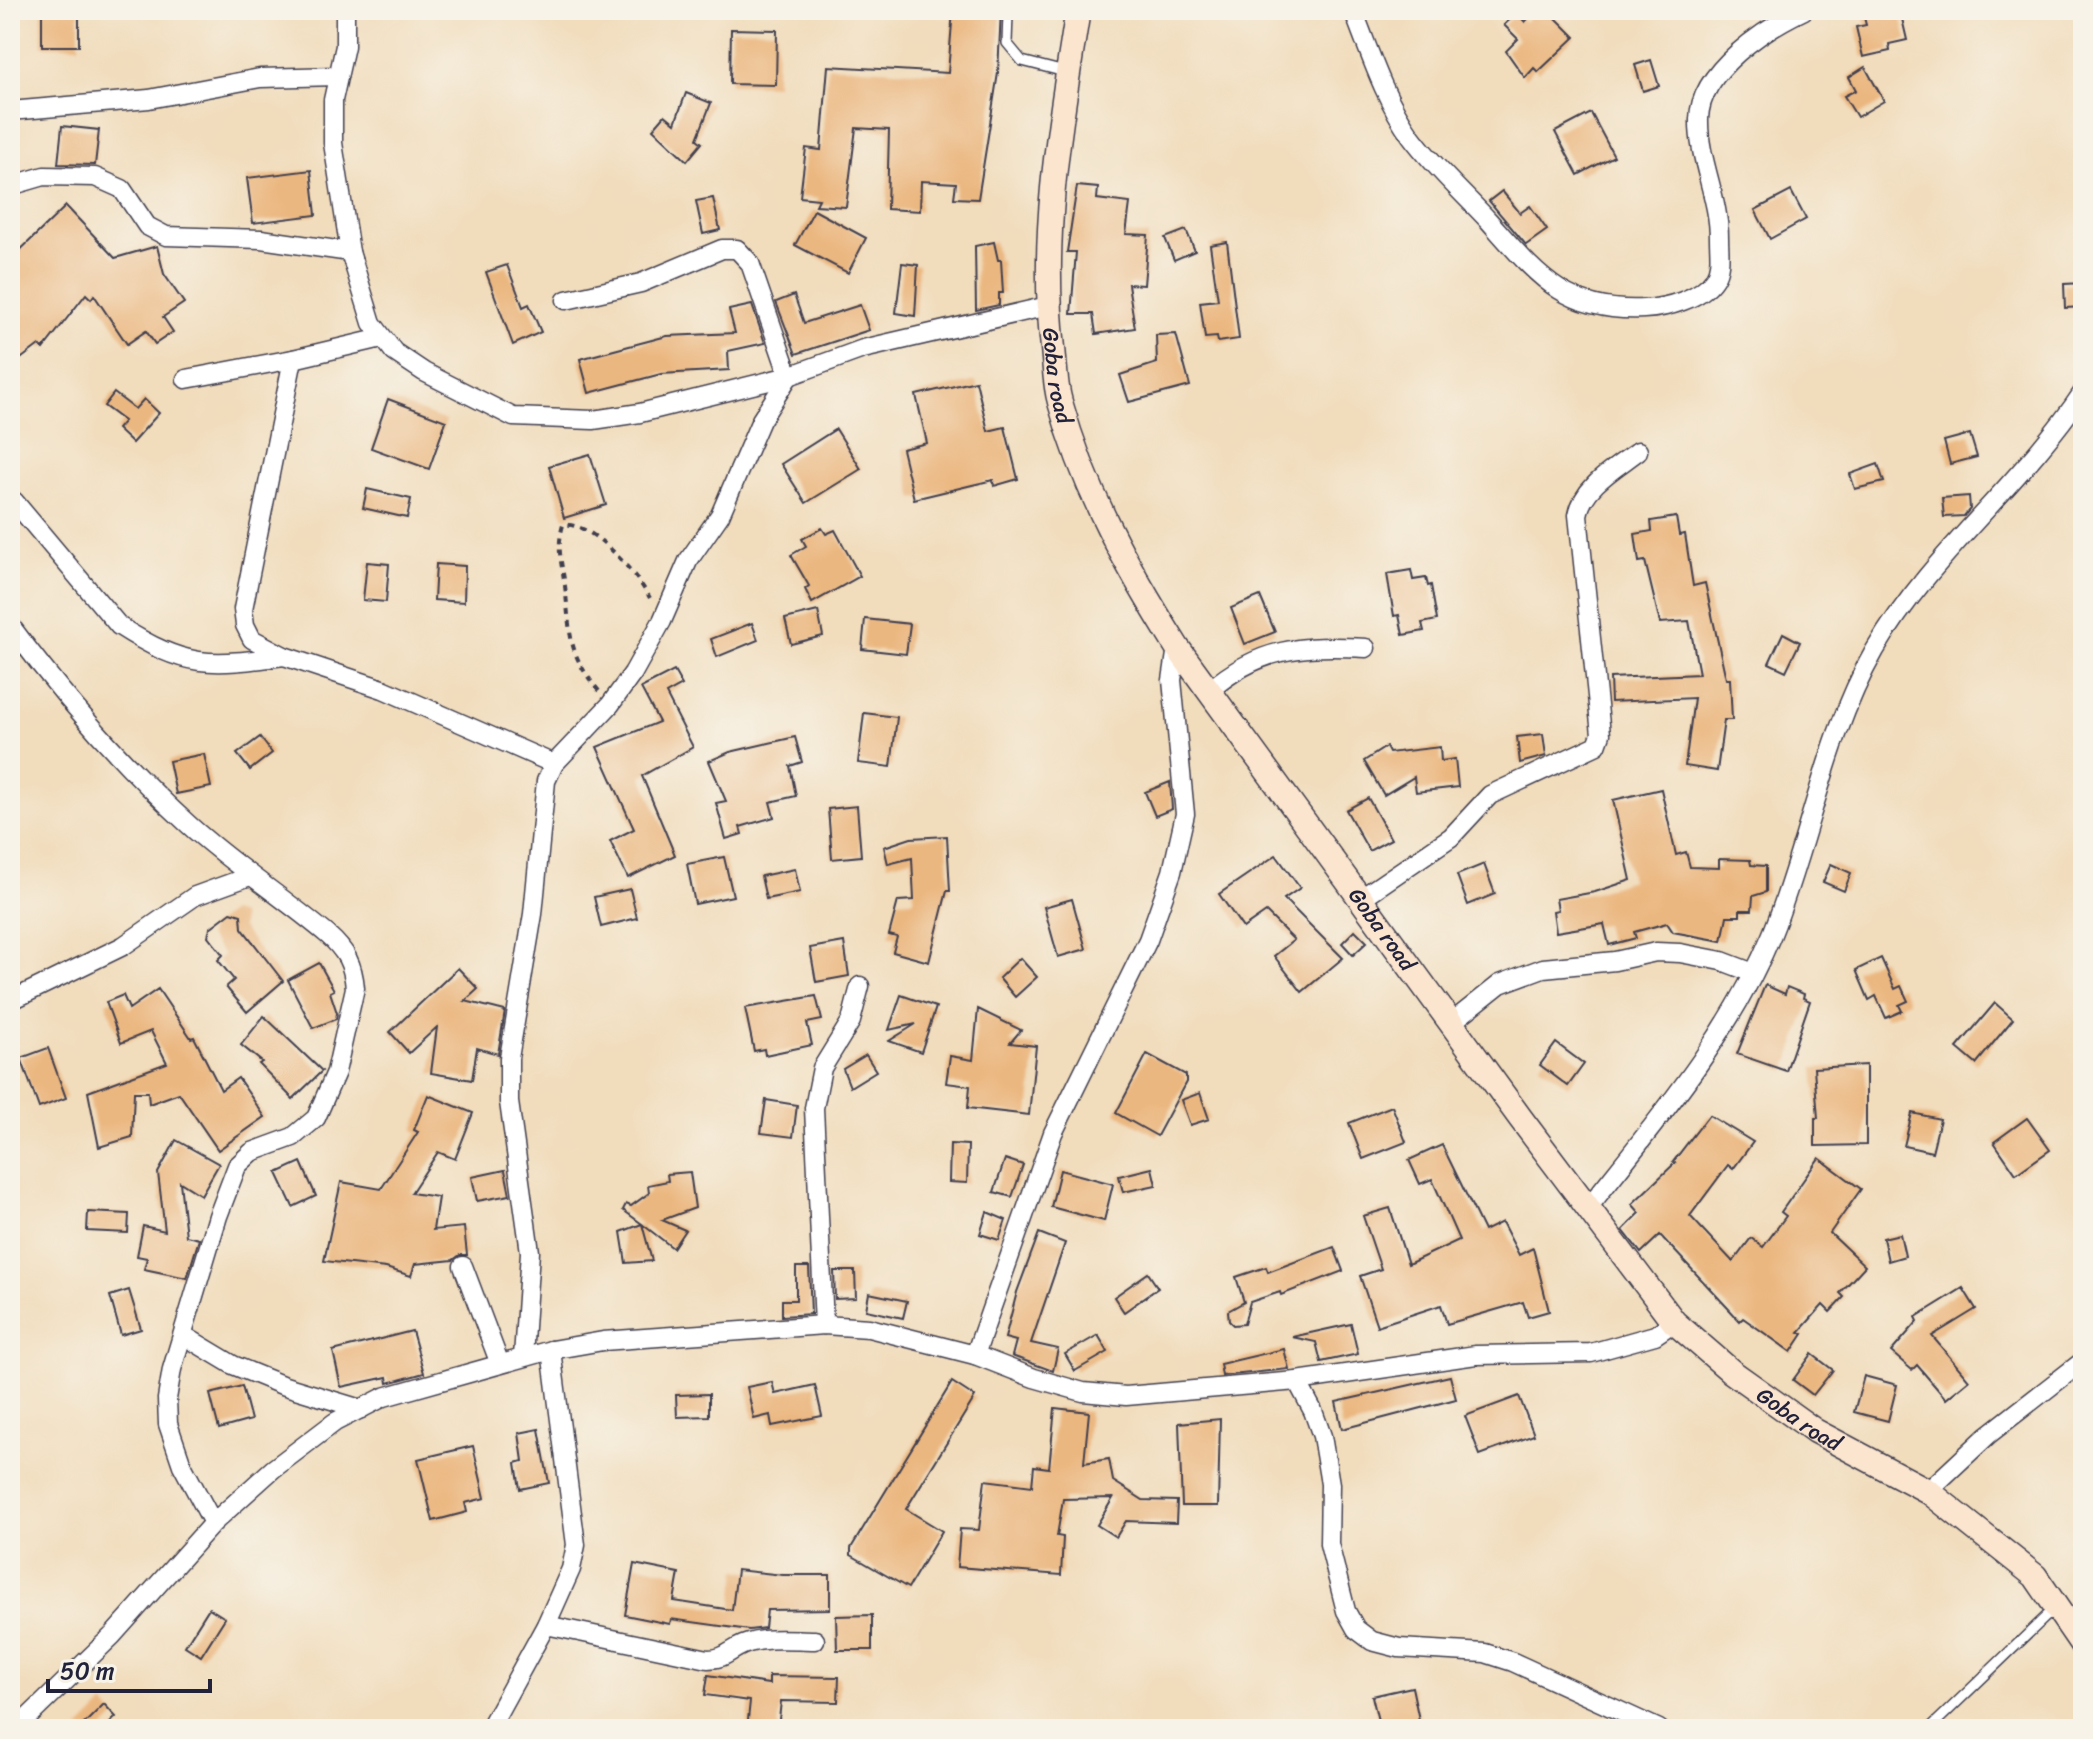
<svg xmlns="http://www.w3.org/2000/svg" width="2093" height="1739" font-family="Sriracha,sans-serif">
<rect width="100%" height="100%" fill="#f7f3e8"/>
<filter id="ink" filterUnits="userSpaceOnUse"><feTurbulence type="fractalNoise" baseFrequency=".0125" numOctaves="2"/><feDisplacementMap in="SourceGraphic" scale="16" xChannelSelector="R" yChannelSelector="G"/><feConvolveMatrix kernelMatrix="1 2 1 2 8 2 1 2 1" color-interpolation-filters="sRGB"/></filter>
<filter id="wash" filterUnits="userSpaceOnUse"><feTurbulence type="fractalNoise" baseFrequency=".006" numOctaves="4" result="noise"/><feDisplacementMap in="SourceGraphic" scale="32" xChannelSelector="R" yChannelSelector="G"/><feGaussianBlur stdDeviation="1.8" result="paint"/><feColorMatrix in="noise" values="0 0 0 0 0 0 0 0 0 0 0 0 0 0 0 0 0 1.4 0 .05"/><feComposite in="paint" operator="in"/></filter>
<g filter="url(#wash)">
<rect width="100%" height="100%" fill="#f1dcbb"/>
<g id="blocks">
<g fill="#ebb780">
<rect x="42" y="10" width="37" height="36"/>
<polygon points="953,10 1001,10 998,73 978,199 954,198 956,183 921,181 920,211 887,209 889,130 856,128 846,207 816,205 819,199 800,197 806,148 821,150 828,66 948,73"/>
<polygon points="1548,10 1575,37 1538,72 1534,68 1525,78 1506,51 1518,39 1504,25 1517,13 1525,22 1534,12 1538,17"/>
<polygon points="1862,10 1900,10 1907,40 1889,44 1890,51 1863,57 1856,27 1866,25"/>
<polygon points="731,29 777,30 776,85 730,84"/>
<polygon points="1651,60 1659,86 1643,91 1635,65"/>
<polygon points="1865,67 1884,101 1857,117 1844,96 1856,90 1849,77"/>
<polygon points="686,93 711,103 697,139 702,143 687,161 653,129 665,115 675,123"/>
<polygon points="1591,113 1614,156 1578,175 1555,132"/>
<polygon points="62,126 99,130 95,165 58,164"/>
<polygon points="311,170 316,215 253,223 247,178"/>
<polygon points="1077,186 1098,188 1097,199 1130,203 1126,234 1148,235 1144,285 1128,284 1135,328 1096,334 1093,314 1071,314 1076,252 1067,252"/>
<polygon points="1502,191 1520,213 1530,206 1547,230 1526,245 1489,201"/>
<polygon points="1791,191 1806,219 1770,239 1755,210"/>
<polygon points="713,198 720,230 703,234 696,201"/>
<polygon points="66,206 115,258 157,246 164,274 184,303 163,317 173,332 155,344 146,331 127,344 94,295 91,299 86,294 43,349 39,345 10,367 10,260"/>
<polygon points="814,210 866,238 848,273 795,245"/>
<polygon points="1186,230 1195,251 1174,260 1165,238"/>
<polygon points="994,242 998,260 1001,260 1003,293 999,293 999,305 976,310 975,246"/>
<polygon points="1227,242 1239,339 1218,342 1217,337 1205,338 1200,302 1218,300 1210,245"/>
<polygon points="902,263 918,265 915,316 896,313"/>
<polygon points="507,265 523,307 529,304 541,332 513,345 486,272"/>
<polygon points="2083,283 2083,307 2065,308 2064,284"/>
<polygon points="794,295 804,323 860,305 869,330 796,354 776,302"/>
<polygon points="752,305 765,343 728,351 729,370 661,374 589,393 580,359 667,336 735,333 729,310"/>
<polygon points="1176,334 1190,386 1129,402 1120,375 1157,363 1156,335"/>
<polygon points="976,381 988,431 1005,427 1018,479 994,486 993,480 914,499 902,449 927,443 916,395"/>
<polygon points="114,393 135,409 144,399 159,413 132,443 117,429 124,421 104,406"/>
<polygon points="388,399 446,421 429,469 371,448"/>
<polygon points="836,429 861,469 806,503 781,464"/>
<polygon points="1970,434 1977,457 1950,464 1944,441"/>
<polygon points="590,454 606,505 564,518 549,466"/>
<polygon points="1878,464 1884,482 1855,489 1850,474"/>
<polygon points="367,489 411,499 407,518 363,508"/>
<polygon points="1969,496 1970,509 1964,516 1944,517 1942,498"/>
<polygon points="1676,517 1679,535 1685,534 1693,586 1705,583 1726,679 1730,679 1732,720 1724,720 1717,771 1685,766 1694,698 1611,702 1610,678 1699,674 1689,621 1660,623 1645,561 1639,562 1635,534 1652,531 1651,521"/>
<polygon points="822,528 826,534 835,530 860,576 812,603 805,589 809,586 791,555 806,546 802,539"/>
<polygon points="367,562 389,564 386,602 363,600"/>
<polygon points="436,564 465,566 464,602 434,600"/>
<polygon points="1411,570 1413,580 1426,578 1428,586 1431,585 1437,620 1422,623 1424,631 1403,635 1399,615 1394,616 1387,574"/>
<polygon points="1260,596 1275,632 1245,644 1231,608"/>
<polygon points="818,611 823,636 791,644 785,619"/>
<polygon points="865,619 910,624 906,654 862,649"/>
<polygon points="752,623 758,640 717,657 711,639"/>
<polygon points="1783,633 1800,642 1786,671 1769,663"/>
<polygon points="674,671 682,685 666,694 693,747 642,776 675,855 628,878 610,841 634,829 597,747 659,722 641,688"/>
<polygon points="864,713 897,717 891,767 858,763"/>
<polygon points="1543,734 1546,756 1520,763 1517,737"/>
<polygon points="260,737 272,753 250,770 237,754"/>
<polygon points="795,737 802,762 790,766 796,796 770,802 774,817 740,827 742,834 726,839 716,803 726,801 709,761 730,752"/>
<polygon points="1386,747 1389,753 1440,747 1441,761 1455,759 1458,787 1416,792 1414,777 1384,795 1364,761"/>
<polygon points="204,754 211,787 176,794 169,761"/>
<polygon points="1170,782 1172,809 1155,816 1145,792"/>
<polygon points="1661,789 1676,855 1686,852 1690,867 1719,868 1719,859 1750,860 1751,865 1766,866 1766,892 1753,896 1752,910 1740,910 1740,916 1727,916 1722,941 1673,932 1667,923 1634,932 1636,938 1609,945 1604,924 1556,932 1553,911 1558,910 1556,899 1595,892 1631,880 1613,800"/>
<polygon points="1368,798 1391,839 1369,851 1346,810"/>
<polygon points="857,806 861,856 832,859 828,809"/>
<polygon points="947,836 950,891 947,891 929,962 893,952 897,937 889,935 898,901 914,900 912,858 888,864 884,847 911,838"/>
<polygon points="1276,855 1300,888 1284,899 1343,958 1302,992 1274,956 1294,940 1266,912 1243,928 1219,894"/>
<polygon points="724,857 733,896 695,904 687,864"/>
<polygon points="1484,864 1495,894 1468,905 1457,875"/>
<polygon points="1831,864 1851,873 1844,891 1823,882"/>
<polygon points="795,869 800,892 766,899 761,876"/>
<polygon points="630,889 637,918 601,927 594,897"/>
<polygon points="1072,899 1086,949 1058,957 1044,907"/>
<polygon points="231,912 241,915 242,928 283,981 247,1012 226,987 234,980 218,960 223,955 208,936 210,928"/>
<polygon points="1355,930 1367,942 1353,955 1342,943"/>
<polygon points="844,942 849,976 816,982 810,948"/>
<polygon points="1020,958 1037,977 1015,997 999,978"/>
<polygon points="1881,958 1895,989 1901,986 1908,1001 1899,1005 1902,1011 1886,1018 1876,996 1869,1000 1856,970"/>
<polygon points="319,963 334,990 330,992 337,1013 336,1019 313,1028 288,980"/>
<polygon points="458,968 478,989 465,1001 505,1011 498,1054 477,1048 472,1080 431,1073 437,1027 409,1053 390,1032"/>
<polygon points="1765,985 1785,994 1787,987 1804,994 1803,998 1810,1001 1786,1071 1737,1054"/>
<polygon points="158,989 191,1038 194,1037 221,1090 238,1078 265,1117 218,1150 179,1093 149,1104 148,1092 134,1092 132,1137 99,1147 88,1092 167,1063 151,1031 121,1043 106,1002 123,995 129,1009"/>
<polygon points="901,995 936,1007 921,1052 889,1041 916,1024 889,1030"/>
<polygon points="816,996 822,1020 807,1023 812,1045 765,1055 764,1049 754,1051 745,1008"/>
<polygon points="1995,1003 2013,1019 1976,1064 1957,1048"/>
<polygon points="978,1009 1021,1030 1010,1043 1036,1046 1029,1115 968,1108 970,1086 946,1083 950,1056 973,1060"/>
<polygon points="264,1016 322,1071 293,1099 259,1064 262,1062 241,1045"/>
<polygon points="1556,1043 1584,1064 1568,1086 1540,1065"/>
<polygon points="48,1048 66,1098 39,1108 21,1058"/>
<polygon points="1147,1054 1186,1075 1186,1082 1157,1136 1116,1113"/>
<polygon points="866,1055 876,1071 850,1087 843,1069"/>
<polygon points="1866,1065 1866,1145 1815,1146 1815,1118 1818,1118 1814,1068"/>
<polygon points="1200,1093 1209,1119 1190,1125 1181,1100"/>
<polygon points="428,1095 473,1113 455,1159 438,1152 411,1193 438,1197 433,1230 464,1227 467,1255 460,1255 453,1260 415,1264 411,1276 386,1268 324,1261 341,1182 381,1189 418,1132 414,1130"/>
<polygon points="766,1100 797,1105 793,1137 761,1133"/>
<polygon points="1392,1106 1406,1142 1363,1159 1349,1123"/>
<polygon points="1912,1113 1940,1119 1932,1152 1904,1146"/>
<polygon points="1709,1115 1753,1142 1733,1169 1728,1165 1690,1216 1733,1262 1751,1238 1763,1247 1786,1216 1781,1212 1819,1158 1861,1189 1830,1233 1865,1266 1840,1293 1844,1297 1830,1312 1823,1305 1799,1332 1803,1334 1791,1352 1743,1318 1740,1321 1660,1235 1641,1253 1623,1230 1640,1213 1632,1204 1675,1163 1673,1162"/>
<polygon points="2027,1118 2050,1150 2016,1174 1994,1142"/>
<polygon points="176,1140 219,1164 201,1195 180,1182 186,1236 199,1239 187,1278 144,1269 147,1258 137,1256 143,1226 165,1231 158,1173"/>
<polygon points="950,1144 968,1145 967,1183 949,1182"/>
<polygon points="1442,1145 1484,1231 1502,1222 1519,1255 1533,1248 1549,1311 1528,1317 1523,1302 1447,1324 1441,1305 1377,1326 1360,1276 1381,1269 1363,1216 1390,1208 1408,1264 1459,1240 1432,1179 1420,1184 1409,1160"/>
<polygon points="1005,1159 1023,1165 1012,1197 994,1192"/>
<polygon points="301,1162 316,1196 293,1207 277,1173"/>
<polygon points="1152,1168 1156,1185 1123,1192 1119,1176"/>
<polygon points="505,1170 510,1195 477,1201 472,1177"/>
<polygon points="1060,1170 1113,1184 1104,1221 1051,1207"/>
<polygon points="690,1172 695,1208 662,1220 685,1230 673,1248 642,1224 652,1261 626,1263 621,1232 642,1224 623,1210 626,1204 631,1206 649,1193 648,1185 668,1181 667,1174"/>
<polygon points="88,1212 129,1214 128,1233 87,1231"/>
<polygon points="987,1212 1006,1220 999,1240 980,1234"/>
<polygon points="1039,1233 1065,1243 1031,1343 1058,1349 1053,1371 1012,1356 1016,1341 1005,1338 1017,1292"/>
<polygon points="1900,1234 1905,1256 1888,1261 1883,1238"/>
<polygon points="1334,1247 1343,1271 1281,1295 1280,1292 1250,1302 1244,1324 1233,1325 1229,1321 1228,1311 1244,1302 1236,1277 1266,1267 1268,1272"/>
<polygon points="796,1267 809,1267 811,1314 782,1316 782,1300 796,1300"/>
<polygon points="834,1271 855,1271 856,1298 835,1299"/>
<polygon points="1148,1273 1158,1288 1124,1312 1114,1297"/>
<polygon points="1963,1288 1976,1309 1932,1336 1969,1380 1946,1399 1917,1365 1912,1370 1891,1352 1918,1321 1916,1317"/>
<polygon points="129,1290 141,1329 121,1335 110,1296"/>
<polygon points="869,1293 907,1301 903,1318 866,1310"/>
<polygon points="1351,1324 1358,1354 1321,1362 1316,1342 1292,1337"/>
<polygon points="412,1331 424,1373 388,1383 387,1377 341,1387 333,1351"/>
<polygon points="1098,1335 1108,1352 1075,1371 1065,1354"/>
<polygon points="1284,1349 1289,1369 1222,1376 1220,1364"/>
<polygon points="1812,1354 1833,1370 1813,1395 1793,1380"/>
<polygon points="1450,1376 1456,1399 1342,1429 1336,1402"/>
<polygon points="1864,1376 1897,1385 1888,1421 1854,1412"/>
<polygon points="772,1382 775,1394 815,1385 822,1416 772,1426 770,1415 754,1419 747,1387"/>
<polygon points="952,1382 975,1397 906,1509 942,1531 908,1588 851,1555 851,1548"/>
<polygon points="242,1386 251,1420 219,1429 210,1394"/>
<polygon points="709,1394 709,1416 677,1417 676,1395"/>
<polygon points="1519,1396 1534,1435 1480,1455 1465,1416"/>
<polygon points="1055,1408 1089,1412 1084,1463 1109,1459 1113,1481 1143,1500 1177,1501 1176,1523 1126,1521 1116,1537 1097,1525 1113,1498 1063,1499 1057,1536 1063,1537 1061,1575 957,1567 960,1529 979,1530 985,1480 1032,1486 1034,1466 1049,1468"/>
<polygon points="1220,1419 1218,1506 1182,1506 1179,1423"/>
<polygon points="539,1429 549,1483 520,1489 516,1463 523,1461 519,1433"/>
<polygon points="473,1446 485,1498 465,1503 467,1512 433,1521 418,1459"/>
<polygon points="634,1564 679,1573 674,1601 732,1610 737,1570 783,1575 830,1575 830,1609 767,1610 765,1628 749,1630 671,1619 670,1624 625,1615"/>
<polygon points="209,1608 225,1618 201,1656 185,1646"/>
<polygon points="872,1615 872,1650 837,1650 836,1616"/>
<polygon points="708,1675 769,1684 769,1676 839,1677 838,1702 781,1701 778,1729 747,1729 750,1701 705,1695"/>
<polygon points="1412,1687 1421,1729 1380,1729 1372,1696"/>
<polygon points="104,1704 116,1717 104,1729 79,1729"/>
</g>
</g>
</g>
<g filter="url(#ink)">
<use href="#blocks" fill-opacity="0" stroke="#413e4e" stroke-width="2"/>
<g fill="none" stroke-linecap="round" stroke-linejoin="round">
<g stroke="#413e4e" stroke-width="12">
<g id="lane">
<polyline points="1016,10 1008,14 1007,43 1022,61 1065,72"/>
<polyline points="1929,1729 2054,1609"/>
</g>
</g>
<g stroke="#413e4e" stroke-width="21">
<g id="street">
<polyline points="345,10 345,46 333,100 333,143 350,252 372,323 394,352 424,372 513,417 593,420 640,413 789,376 863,349 1048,306"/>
<path d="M 1353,10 C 1370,53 1384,98 1411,136 C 1434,167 1463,193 1489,221 C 1537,275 1565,313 1644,309 C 1666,308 1701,299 1714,279 C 1722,267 1719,252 1719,238 C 1719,197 1698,159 1699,119 C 1700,70 1766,28 1804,10"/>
<polyline points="10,111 149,99 260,78 337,76"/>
<polyline points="10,186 44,176 95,177 122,189 147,226 166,236 261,239 350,252"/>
<polyline points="293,359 243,609 245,625 252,639 284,656 383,689 554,764"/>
<polyline points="186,379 293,359 382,338"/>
<path d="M 14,501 L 119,626 C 186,669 209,666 284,656"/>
<path d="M 10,625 C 64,698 122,764 189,825 C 233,865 283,897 328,935 C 346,951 353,964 355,988 L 336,1072 L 316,1118 L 293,1137 L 252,1152 L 237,1166 L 218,1216 L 172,1369 L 167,1399 L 168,1424 L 182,1465 L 213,1523"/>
<path d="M 1209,691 C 1259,647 1301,645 1366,648"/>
<path d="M 1360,899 L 1451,837 L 1490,795 L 1597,745 L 1601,734 L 1578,515 C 1583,486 1616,468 1638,451"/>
<polyline points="10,1001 123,946 195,896 250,876"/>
<polyline points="1451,1023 1500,984 1543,968 1615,961 1656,952 1680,953 1722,961 1751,972"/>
<path d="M 1587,1209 C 1655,1123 1730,1036 1772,934 C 1809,842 1825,737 1875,650 C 1930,555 2022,484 2083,392"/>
<polyline points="463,1266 500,1364"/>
<polyline points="824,1325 814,1108 822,1068 851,1021 860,986"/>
<polyline points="183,1335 233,1365 282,1385 361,1409"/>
<polyline points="975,1355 1053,1133 1148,940 1172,872 1185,814 1172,680 1177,647"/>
<polyline points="523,1357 530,1252 509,1102 509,1058 533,914 546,781 554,764 610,705 633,673 662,621 688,561 720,515 761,420 789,376 750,263 737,249 722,249 641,283 566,300"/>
<polyline points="1297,1381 1313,1411 1322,1436 1330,1484 1329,1544 1346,1611 1356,1629 1372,1641 1399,1648 1485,1653 1513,1662 1659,1729"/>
<polyline points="1928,1491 1988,1435 2083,1361"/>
<path d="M 546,1625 L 708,1659 C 725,1659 729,1651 743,1645 C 764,1636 793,1640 815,1640"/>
<polyline points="16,1729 112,1636 213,1523 273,1469 335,1422 384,1397 551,1350 603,1341 824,1325 869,1328 975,1355 1034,1378 1083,1392 1126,1396 1297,1381 1476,1355 1591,1353 1655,1335 1674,1322"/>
<polyline points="489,1729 546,1625 571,1569 576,1545 551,1350"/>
</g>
</g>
<g stroke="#413e4e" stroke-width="27">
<g id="secondary">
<path id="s1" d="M 1078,10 C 1060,122 1040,235 1053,348 C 1055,366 1055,385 1060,402 C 1085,492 1128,569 1177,647 L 1521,1119 L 1674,1322 L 1732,1372 L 1815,1431 L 1928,1491 L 2035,1576 L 2083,1646"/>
</g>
</g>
<path stroke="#413e4e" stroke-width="4" stroke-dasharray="6 6" stroke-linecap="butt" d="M 599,691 C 566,652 571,633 565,586 C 562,563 556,549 563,525 C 593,521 636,574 650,598"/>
<use href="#lane" stroke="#fff" stroke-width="9"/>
<use href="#street" stroke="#fff" stroke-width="18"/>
<use href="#secondary" stroke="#fbe5cf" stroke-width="24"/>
</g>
</g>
<g text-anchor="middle" stroke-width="8" stroke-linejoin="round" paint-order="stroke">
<g font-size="22" fill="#22223b" stroke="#f7f3e8">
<text dy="8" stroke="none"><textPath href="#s1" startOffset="368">Goba road</textPath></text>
<text dy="8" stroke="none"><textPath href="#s1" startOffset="1016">Goba road</textPath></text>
<text dy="8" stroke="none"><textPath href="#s1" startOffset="1664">Goba road</textPath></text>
</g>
</g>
<rect width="2093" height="1739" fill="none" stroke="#f7f3e8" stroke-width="40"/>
<path d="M48 1679v12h162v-12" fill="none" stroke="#22223b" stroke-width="4"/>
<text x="60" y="1679" font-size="24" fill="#22223b" stroke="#f7f3e8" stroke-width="6" paint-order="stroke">50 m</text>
</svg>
